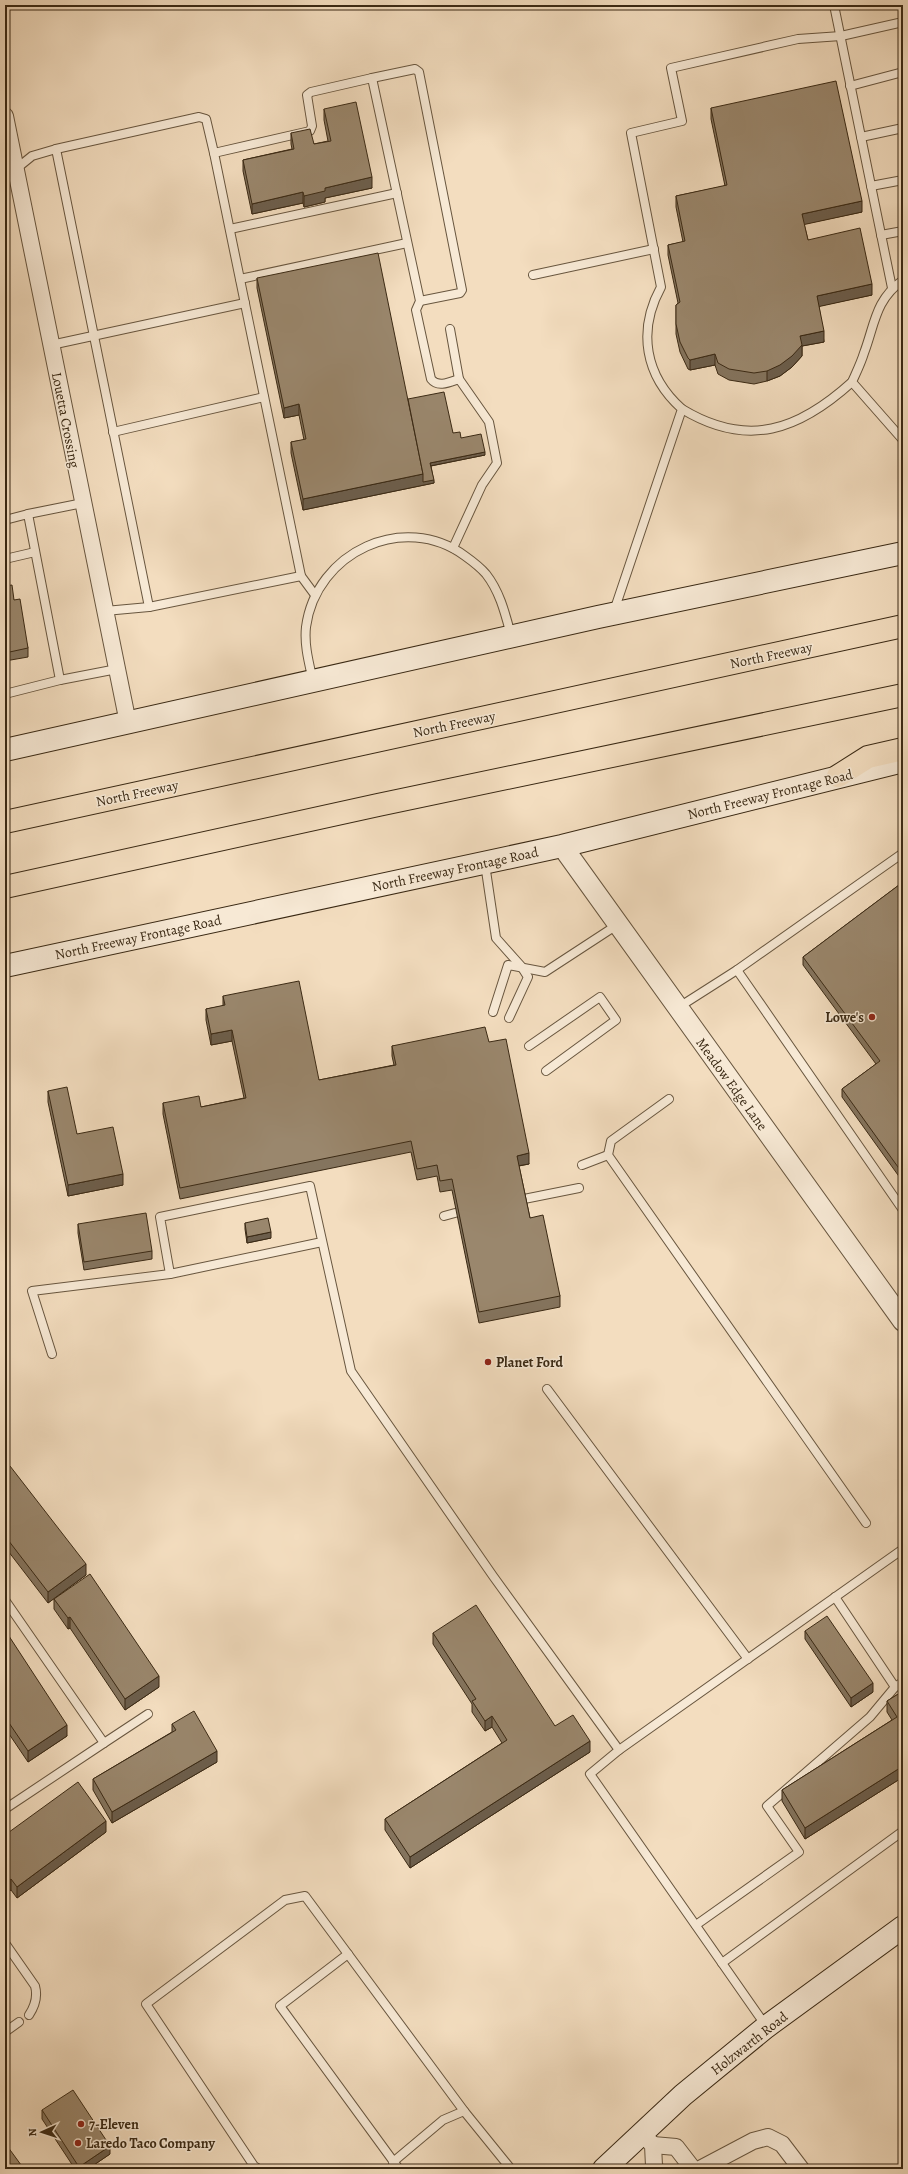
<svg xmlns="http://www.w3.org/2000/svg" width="908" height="2174" font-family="Alegreya,serif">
<rect width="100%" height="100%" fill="#f3ddbf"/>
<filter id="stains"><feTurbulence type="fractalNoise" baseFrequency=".005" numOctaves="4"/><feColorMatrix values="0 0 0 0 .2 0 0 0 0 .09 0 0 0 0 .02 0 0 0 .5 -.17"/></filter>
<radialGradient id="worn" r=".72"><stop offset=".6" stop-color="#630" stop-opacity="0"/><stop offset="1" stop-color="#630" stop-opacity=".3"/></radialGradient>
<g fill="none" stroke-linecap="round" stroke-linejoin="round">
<g stroke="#68563f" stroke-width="10">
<g id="service">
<polyline points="834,5 892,288"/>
<polyline points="372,78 415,69 419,72 462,290 460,293 420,301"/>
<polyline points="850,86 903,72"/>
<polyline points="861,137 903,128"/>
<polyline points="5,171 16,169 32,156 56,149"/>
<polyline points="871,186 903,180"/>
<polyline points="230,229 397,193"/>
<polyline points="881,235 903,231"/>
<polyline points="533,275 654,249"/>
<polyline points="240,279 407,243"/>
<path d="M 903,280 C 875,300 875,324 864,353 C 861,363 856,373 852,382 L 903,440"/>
<polyline points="450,329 459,379"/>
<polyline points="51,345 245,303"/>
<path d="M 682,409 C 748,449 799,430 852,382"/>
<polyline points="113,432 264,397"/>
<polyline points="28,514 83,503"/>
<polyline points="5,520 28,514 60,680 5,694"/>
<polyline points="5,559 35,552"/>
<path d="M 315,595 L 301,576 L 214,153 L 310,131 L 312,126 L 307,95 L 311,92 L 372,78 L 420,301 L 416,310 L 431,379 C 438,388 450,382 459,379 L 489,422 L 497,463 L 482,485 L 453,548"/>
<polyline points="149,607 56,149 199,117 206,119 214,153"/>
<polyline points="105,611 149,607 301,576"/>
<path d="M 614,611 L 682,409 C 645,376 637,331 661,287 L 631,133 L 682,121 L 671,68 L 798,39 L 841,36 L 903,22"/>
<polyline points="60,680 117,669"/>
<path d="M 313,681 C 309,663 304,645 306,627 C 316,552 404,511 465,556 C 472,561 480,567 486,574 C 500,592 505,613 511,635"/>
<polyline points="485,864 496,938 521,966 528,977 509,1018"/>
<polyline points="737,970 903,1210"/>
<polyline points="679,1007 737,970 903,853"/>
<polyline points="493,1012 508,965 545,972 617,925"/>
<polyline points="529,1046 600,997 616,1020 546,1071"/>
<polyline points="669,1099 611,1141 608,1155 866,1523"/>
<polyline points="582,1165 608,1155"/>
<polyline points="524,1199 579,1188"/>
<polyline points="444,1216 455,1213"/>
<polyline points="322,1242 170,1274 160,1217 310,1186 351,1371 493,1576 619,1750 903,1549"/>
<polyline points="52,1354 32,1291 170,1274"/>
<polyline points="547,1389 748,1659"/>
<polyline points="5,1600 104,1743 5,1809"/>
<polyline points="895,1687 903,1682"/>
<polyline points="104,1743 148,1714"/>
<polyline points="619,1750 590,1774 766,2026"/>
<polyline points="696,1925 799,1852 767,1806 870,1717 895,1687 835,1597"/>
<path d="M 5,1943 L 35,1986 C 38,1997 35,2006 29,2015"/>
<polyline points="348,1954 280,2006 399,2169"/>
<polyline points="722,1963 903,1831"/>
<polyline points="5,2032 19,2022"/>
<polyline points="393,2162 443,2120 464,2111 511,2169"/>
<polyline points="259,2169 254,2166 146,2004 285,1900 305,1896 464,2111"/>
</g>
</g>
<g stroke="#68563f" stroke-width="18">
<g id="minor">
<polyline points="5,116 128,723"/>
<polyline points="646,2138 653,2145 654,2166 656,2169"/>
<polyline points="653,2145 676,2147 693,2169"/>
<polyline points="700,2169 753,2141 768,2137 782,2144 801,2169"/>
</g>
</g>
<g stroke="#68563f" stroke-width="22">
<polyline id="tertiary" points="562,846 903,1321"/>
</g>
<g stroke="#3a2914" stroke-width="24">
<g id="secondary">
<polyline points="5,750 598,617 903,553"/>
<polyline points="5,966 562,846 903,761"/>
<polyline points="604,2169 683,2095 766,2027 903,1927"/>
</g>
</g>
<g stroke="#3a2914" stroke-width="24">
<g id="motorway">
<polyline points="838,776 868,757 903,749"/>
<polyline points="5,822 903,626"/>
<polyline points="5,887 378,805 903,695"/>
</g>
</g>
<use href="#service" stroke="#f7e9d5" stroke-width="8"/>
<use href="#minor" stroke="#f7e9d5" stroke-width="16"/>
<use href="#tertiary" stroke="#f7e9d5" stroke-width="20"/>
<use href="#secondary" stroke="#f7e9d5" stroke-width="22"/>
<use href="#motorway" stroke="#f3ddbf" stroke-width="22"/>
</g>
<g fill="#84745e" stroke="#3a2914">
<polygon points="711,108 862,212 804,224 808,240 872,295 819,306 824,342 802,346 802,356 792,367 780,376 767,381 754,384 729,380 718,374 715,365 690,370 688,369 680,352 676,334 676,305 678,303 668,255 668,245 683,242 676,207 676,196 725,186 711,119"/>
<polygon points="324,109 372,188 325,198 325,202 304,207 303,203 252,214 243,171 243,160 292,149 291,144 291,133 314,144 328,141 324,120"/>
<polygon points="257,278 408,399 453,433 461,438 485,455 431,466 434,483 303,510 291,453 291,442 304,440 299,415 284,418 257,288"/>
<polygon points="5,586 14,600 28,648 28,657 5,661"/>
<polygon points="903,882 903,1182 842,1097 842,1089 876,1064 803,965 803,957"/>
<polygon points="223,996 319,1080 394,1065 392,1056 392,1046 489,1042 529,1164 519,1166 530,1218 560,1296 560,1307 479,1323 452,1190 440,1192 437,1176 417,1180 411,1152 180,1199 163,1114 163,1103 201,1107 244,1098 232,1041 211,1045 206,1020 206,1009 223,1006"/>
<polygon points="48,1091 77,1134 123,1185 68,1196 48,1102"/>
<polygon points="245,1223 271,1238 247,1243 245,1229"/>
<polygon points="78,1224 152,1251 152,1259 84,1270 78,1233"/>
<polygon points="5,1470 86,1575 48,1603 5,1547"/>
<polygon points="54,1599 159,1687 125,1710 70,1628 68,1629 54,1609"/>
<polygon points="5,1630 67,1736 28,1762 5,1728"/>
<polygon points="805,1631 873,1692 851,1707 805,1639"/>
<polygon points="433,1633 555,1726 590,1752 410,1868 385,1830 385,1819 502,1743 492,1727 485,1731 472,1712 472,1704 433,1644"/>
<polygon points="903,1691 903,1777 805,1839 782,1801 782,1790 892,1720 887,1712 887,1701"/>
<polygon points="172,1724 217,1762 112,1823 93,1790 93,1779 172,1732"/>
<polygon points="106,1832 17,1898 11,1890 5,1894 5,1835"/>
<polygon points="42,2110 110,2154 88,2169 75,2169 42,2119"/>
</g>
<g fill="#6c5e4c" stroke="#3a2914">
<polygon points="372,177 372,188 325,198 325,202 304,207 304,196 325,188"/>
<polygon points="303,192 303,203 252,214 252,204"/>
<polygon points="862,201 862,212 802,225 802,214"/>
<polygon points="872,284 872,295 817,307 817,296"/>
<polygon points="824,331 824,342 802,346 802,356 792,367 780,376 767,381 767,371 800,336"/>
<polygon points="715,354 715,365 690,370 690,360"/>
<polygon points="299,404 299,415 284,418 284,408"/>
<polygon points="485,452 485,455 430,466 430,463"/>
<polygon points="423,474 434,480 434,483 303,510 303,499"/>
<polygon points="232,1030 232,1041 211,1045 211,1034"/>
<polygon points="529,1153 529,1164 517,1166 517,1156"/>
<polygon points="123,1174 123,1185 68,1196 68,1185"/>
<polygon points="271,1232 271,1238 247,1243 247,1237"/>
<polygon points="86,1564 86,1575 48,1603 48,1592"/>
<polygon points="70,1617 70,1628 68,1629 68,1618"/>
<polygon points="159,1676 159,1687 125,1710 125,1699"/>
<polygon points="873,1683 873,1692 851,1707 851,1698"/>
<polygon points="492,1716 492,1727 485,1731 485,1721"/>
<polygon points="67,1725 67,1736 28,1762 28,1751"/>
<polygon points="590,1741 590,1752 410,1868 410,1857"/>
<polygon points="217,1751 217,1762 112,1823 112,1812"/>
<polygon points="8,1752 8,1763 5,1765 5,1754"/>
<polygon points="903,1766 903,1777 805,1839 805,1828"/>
<polygon points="106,1821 106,1832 17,1898 17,1887"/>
<polygon points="11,1879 11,1890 5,1894 5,1883"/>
<polygon points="110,2146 110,2154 88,2169 79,2169 79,2167"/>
</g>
<g fill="#9a876d" stroke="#3a2914">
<polygon points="836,81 862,201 802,214 808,240 860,228 872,284 817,296 824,331 800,336 802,345 792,356 780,365 767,371 754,373 729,369 718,363 715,354 690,360 688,358 680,342 676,324 676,305 680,302 668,245 685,241 676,196 727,185 711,108"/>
<polygon points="356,102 372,177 325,188 325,191 304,196 303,192 252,204 243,160 294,149 291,133 310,129 314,144 331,141 324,109"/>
<polygon points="378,253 423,474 303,499 291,442 306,439 299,404 284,408 257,278"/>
<polygon points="444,392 453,433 460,432 461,438 481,434 485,452 430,463 434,480 423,482 423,474 408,399"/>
<polygon points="12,585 14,600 20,599 28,648 5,653 5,586"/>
<polygon points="903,882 903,1174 842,1089 880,1061 803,957"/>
<polygon points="299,981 319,1080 396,1065 392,1046 485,1027 489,1042 506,1039 529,1153 517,1156 530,1218 543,1215 560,1296 479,1312 452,1179 440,1181 437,1165 417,1169 411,1141 180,1188 163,1103 199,1096 201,1107 246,1098 232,1030 211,1034 206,1009 225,1005 223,996"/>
<polygon points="67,1087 77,1134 113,1127 123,1174 68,1185 48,1091"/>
<polygon points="146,1213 152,1251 84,1262 78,1224"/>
<polygon points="268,1218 271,1232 247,1237 245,1223"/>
<polygon points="10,1466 86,1564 48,1592 5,1536 5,1470"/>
<polygon points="90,1574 159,1676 125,1699 70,1617 68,1618 54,1599"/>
<polygon points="476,1605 555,1726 573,1715 590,1741 410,1857 385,1819 507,1740 492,1716 485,1721 472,1701 476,1699 433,1633"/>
<polygon points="827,1616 873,1683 851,1698 805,1631"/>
<polygon points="5,1630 67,1725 28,1751 5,1717"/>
<polygon points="903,1691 903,1766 805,1828 782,1790 897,1717 887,1701"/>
<polygon points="194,1711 217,1751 112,1812 93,1779 176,1730 172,1724"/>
<polygon points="5,1747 8,1752 5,1754"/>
<polygon points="78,1782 106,1821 17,1887 11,1879 5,1883 5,1835"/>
<polygon points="73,2090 110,2146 79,2167 42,2110"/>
<polygon points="5,2143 24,2169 5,2169"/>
</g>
<g fill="#8f2418" stroke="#f7e9d5" stroke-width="1.5">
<circle cx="872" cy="1017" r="4"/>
<circle cx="488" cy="1362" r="4"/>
<circle cx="81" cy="2124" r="4"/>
<circle cx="78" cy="2143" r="4"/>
</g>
<g text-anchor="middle" stroke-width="3" stroke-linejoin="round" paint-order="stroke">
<g font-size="14" fill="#3a2914" stroke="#f7e9d5">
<text transform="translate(66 420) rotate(79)" y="5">Louetta Crossing</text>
<text transform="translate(771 655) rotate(-12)" y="5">North Freeway</text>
<text transform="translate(454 724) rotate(-12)" y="5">North Freeway</text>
<text transform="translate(137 793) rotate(-12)" y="5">North Freeway</text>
<text transform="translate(770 794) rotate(-14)" y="5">North Freeway Frontage Road</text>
<text transform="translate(455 869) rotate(-12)" y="5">North Freeway Frontage Road</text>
<text transform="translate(138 937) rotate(-12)" y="5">North Freeway Frontage Road</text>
<text transform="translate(732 1084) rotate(54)" y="5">Meadow Edge Lane</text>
<text transform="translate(749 2043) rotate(-38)" y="5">Holzwarth Road</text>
</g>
<g font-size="14" font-weight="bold" fill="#3a2914" stroke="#f7e9d5" text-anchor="start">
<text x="864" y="1022" text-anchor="end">Lowe's</text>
<text x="496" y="1367">Planet Ford</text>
<text x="89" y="2129">7-Eleven</text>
<text x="86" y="2148">Laredo Taco Company</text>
</g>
</g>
<rect width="908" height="2174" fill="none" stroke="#f3ddbf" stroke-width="20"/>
<rect x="6" y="6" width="896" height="2162" fill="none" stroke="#3a2914" stroke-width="2"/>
<rect x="10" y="10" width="888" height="2154" fill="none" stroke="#3a2914"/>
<g transform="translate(42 2132) rotate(267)" stroke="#f7e9d5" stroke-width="3" paint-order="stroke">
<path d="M0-3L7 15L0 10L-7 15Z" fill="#3a2914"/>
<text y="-6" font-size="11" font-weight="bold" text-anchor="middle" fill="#3a2914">N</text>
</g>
<rect width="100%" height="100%" filter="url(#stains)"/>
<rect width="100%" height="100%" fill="url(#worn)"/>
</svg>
